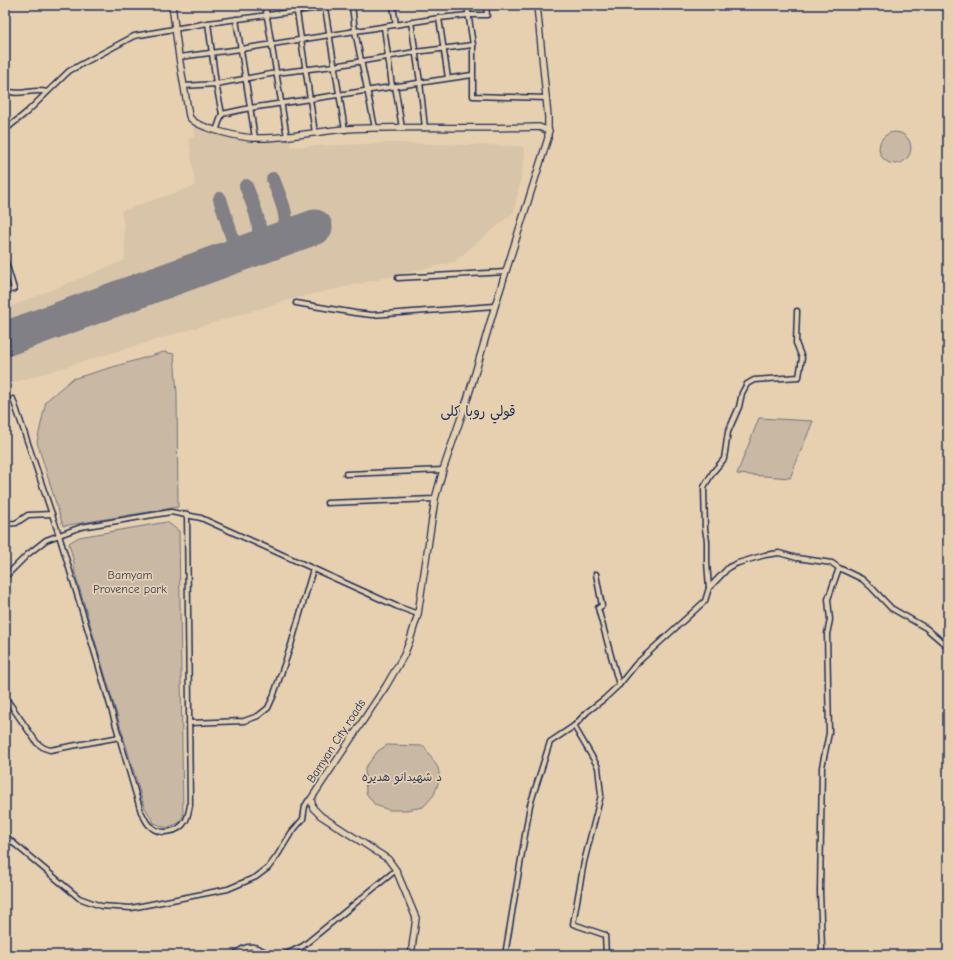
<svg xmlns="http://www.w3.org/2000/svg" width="953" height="960" font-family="'Comic Neue','Playpen Sans Arabic',sans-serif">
<rect width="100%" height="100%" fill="#e6d0af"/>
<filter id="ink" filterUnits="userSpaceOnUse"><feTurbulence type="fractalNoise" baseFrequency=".025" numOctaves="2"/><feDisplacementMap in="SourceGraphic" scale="8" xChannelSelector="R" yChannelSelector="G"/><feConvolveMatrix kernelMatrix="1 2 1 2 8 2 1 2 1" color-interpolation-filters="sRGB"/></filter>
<g filter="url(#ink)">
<polygon fill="#d7c4a9" points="194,127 252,140 290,140 291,147 390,143 520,146 525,149 525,156 514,212 454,262 292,299 5,385 5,309 125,260 124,225 121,211 195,186 189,138 195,137"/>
<g fill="#c9b8a3" stroke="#727480">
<circle cx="895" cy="148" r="16"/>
<polygon points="164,352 174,354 177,394 178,507 63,526 37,442 46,401 72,379"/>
<polygon points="759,418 813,421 790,478 737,474"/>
<polygon points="167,522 179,531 183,816 179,823 166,828 154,823 144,806 75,573 74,563 69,543 79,537"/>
<polygon points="387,745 424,746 438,768 440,778 434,795 423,807 407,810 389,810 375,805 366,793 365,768 378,751"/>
</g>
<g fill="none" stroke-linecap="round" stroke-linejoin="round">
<g stroke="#808086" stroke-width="14">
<path d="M 246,186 C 251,200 260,218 259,233 C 258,240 252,246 247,251"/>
<polyline points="220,199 233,240 229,252 221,261"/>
<path d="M 273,242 C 277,238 283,233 285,227 C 289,214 277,191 273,179"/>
</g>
<polyline stroke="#808086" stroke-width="35" points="5,339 315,227"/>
<g stroke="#1b2f5e" stroke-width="7">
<g id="street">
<polyline points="265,5 287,137"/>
<polyline points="352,5 355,31 375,128"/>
<polyline points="393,5 396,25"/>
<polyline points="467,5 473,45 473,96 546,98"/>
<polyline points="942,5 948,11"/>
<polyline points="325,8 345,130"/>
<polyline points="297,12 315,133"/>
<polyline points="439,18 448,78"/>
<polyline points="236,19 255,138"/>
<polyline points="411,22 420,82 425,128"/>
<polyline points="208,23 216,84 222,114 216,131"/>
<polyline points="384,27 392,86"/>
<polyline points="179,57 241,49 439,18 468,15 487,15 486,5"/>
<polyline points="184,86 216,84 276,73 334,66 415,52 473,45"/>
<polyline points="395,86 402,128"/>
<path d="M 5,90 C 17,97 33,88 47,92"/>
<polyline points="222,114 250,108 472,75"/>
<polyline points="5,130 27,112 69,71 134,36 208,23 343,5"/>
<polyline points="5,259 14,289 5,292"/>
<polyline points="398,278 506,272"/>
<polyline points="296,303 355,313 372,315 495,306"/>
<path d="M 13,399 L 59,535 L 96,657 L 141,812 C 144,816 146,823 150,826 C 160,836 179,833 186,820 C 188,816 189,810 190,805 L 187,514"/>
<polyline points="346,474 443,470"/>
<polyline points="327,503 435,499"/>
<polyline points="5,524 16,523 28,515 52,514"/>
<polyline points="596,574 602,606 598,608 619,685"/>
<polyline points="5,577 27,555 46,540 81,527 171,512 201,518 396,606 418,614"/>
<polyline points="709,588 729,567 738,563 765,555 779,553 797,558 832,563 839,568 862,579 872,588 891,608 926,628 948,647"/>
<polyline points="5,697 37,743 44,748 50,750 120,737"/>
<polyline points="189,723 244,721 258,716 268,708 273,697 291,645 313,569"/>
<polyline points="574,726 598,767 601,795 584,862 573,924 605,935 606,955"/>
<polyline points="5,836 79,898 101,906 131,908 228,889 256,877 268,868 277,856 291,833 303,819 305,806 308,801 311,799"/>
<path d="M 234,955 C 248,942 256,946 271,955"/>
<polyline points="284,955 303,946 396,870"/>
<polyline points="505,955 530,805 550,742 574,726 587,712 604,699 619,685 636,664 705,601 709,588 707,562 707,541 705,529 704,487 713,472 724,459 728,432 739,407 742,393 747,384 754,380 799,377 802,358 796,343 797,311"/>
<polyline points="821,955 822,948 820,892 822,767 829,733 827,634 830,620 828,599 839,568"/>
</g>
</g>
<g stroke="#1b2f5e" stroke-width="8">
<g id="secondary">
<path d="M 172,5 L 179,57 L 189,116 C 194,128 243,138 256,138 C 287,139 316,131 347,129 C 411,126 475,129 539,127 L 549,131"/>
<polyline points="411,955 416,918 396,870 388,859 321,816 313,808 311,799 386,686 404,655 410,640 418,614 435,499 443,470 468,397 495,306 548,138 548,117 537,5"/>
</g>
</g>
<use href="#street" stroke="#e6d0af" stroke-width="4"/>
<use href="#secondary" stroke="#e6d0af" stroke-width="5.5"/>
</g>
</g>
<g text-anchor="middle" stroke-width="3.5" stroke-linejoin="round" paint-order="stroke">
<g font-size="12" fill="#2c3d65" stroke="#e6d0af">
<text x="130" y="579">Bamyam<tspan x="130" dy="14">Provence park</tspan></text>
<text x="402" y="781">د شهیدانو هدیره</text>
</g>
<g font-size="12" fill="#1b2f5e" stroke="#e6d0af">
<text transform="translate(336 741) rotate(-57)" y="4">Bamyan City roads</text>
</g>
<g font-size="14" fill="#1b2f5e" stroke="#e6d0af">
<text x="478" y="416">قولي روبا کلی</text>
</g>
</g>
<rect width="953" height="960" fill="none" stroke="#e6d0af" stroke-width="20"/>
<rect x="10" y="10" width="933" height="940" fill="none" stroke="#1b2f5e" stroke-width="1.5" filter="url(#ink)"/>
</svg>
